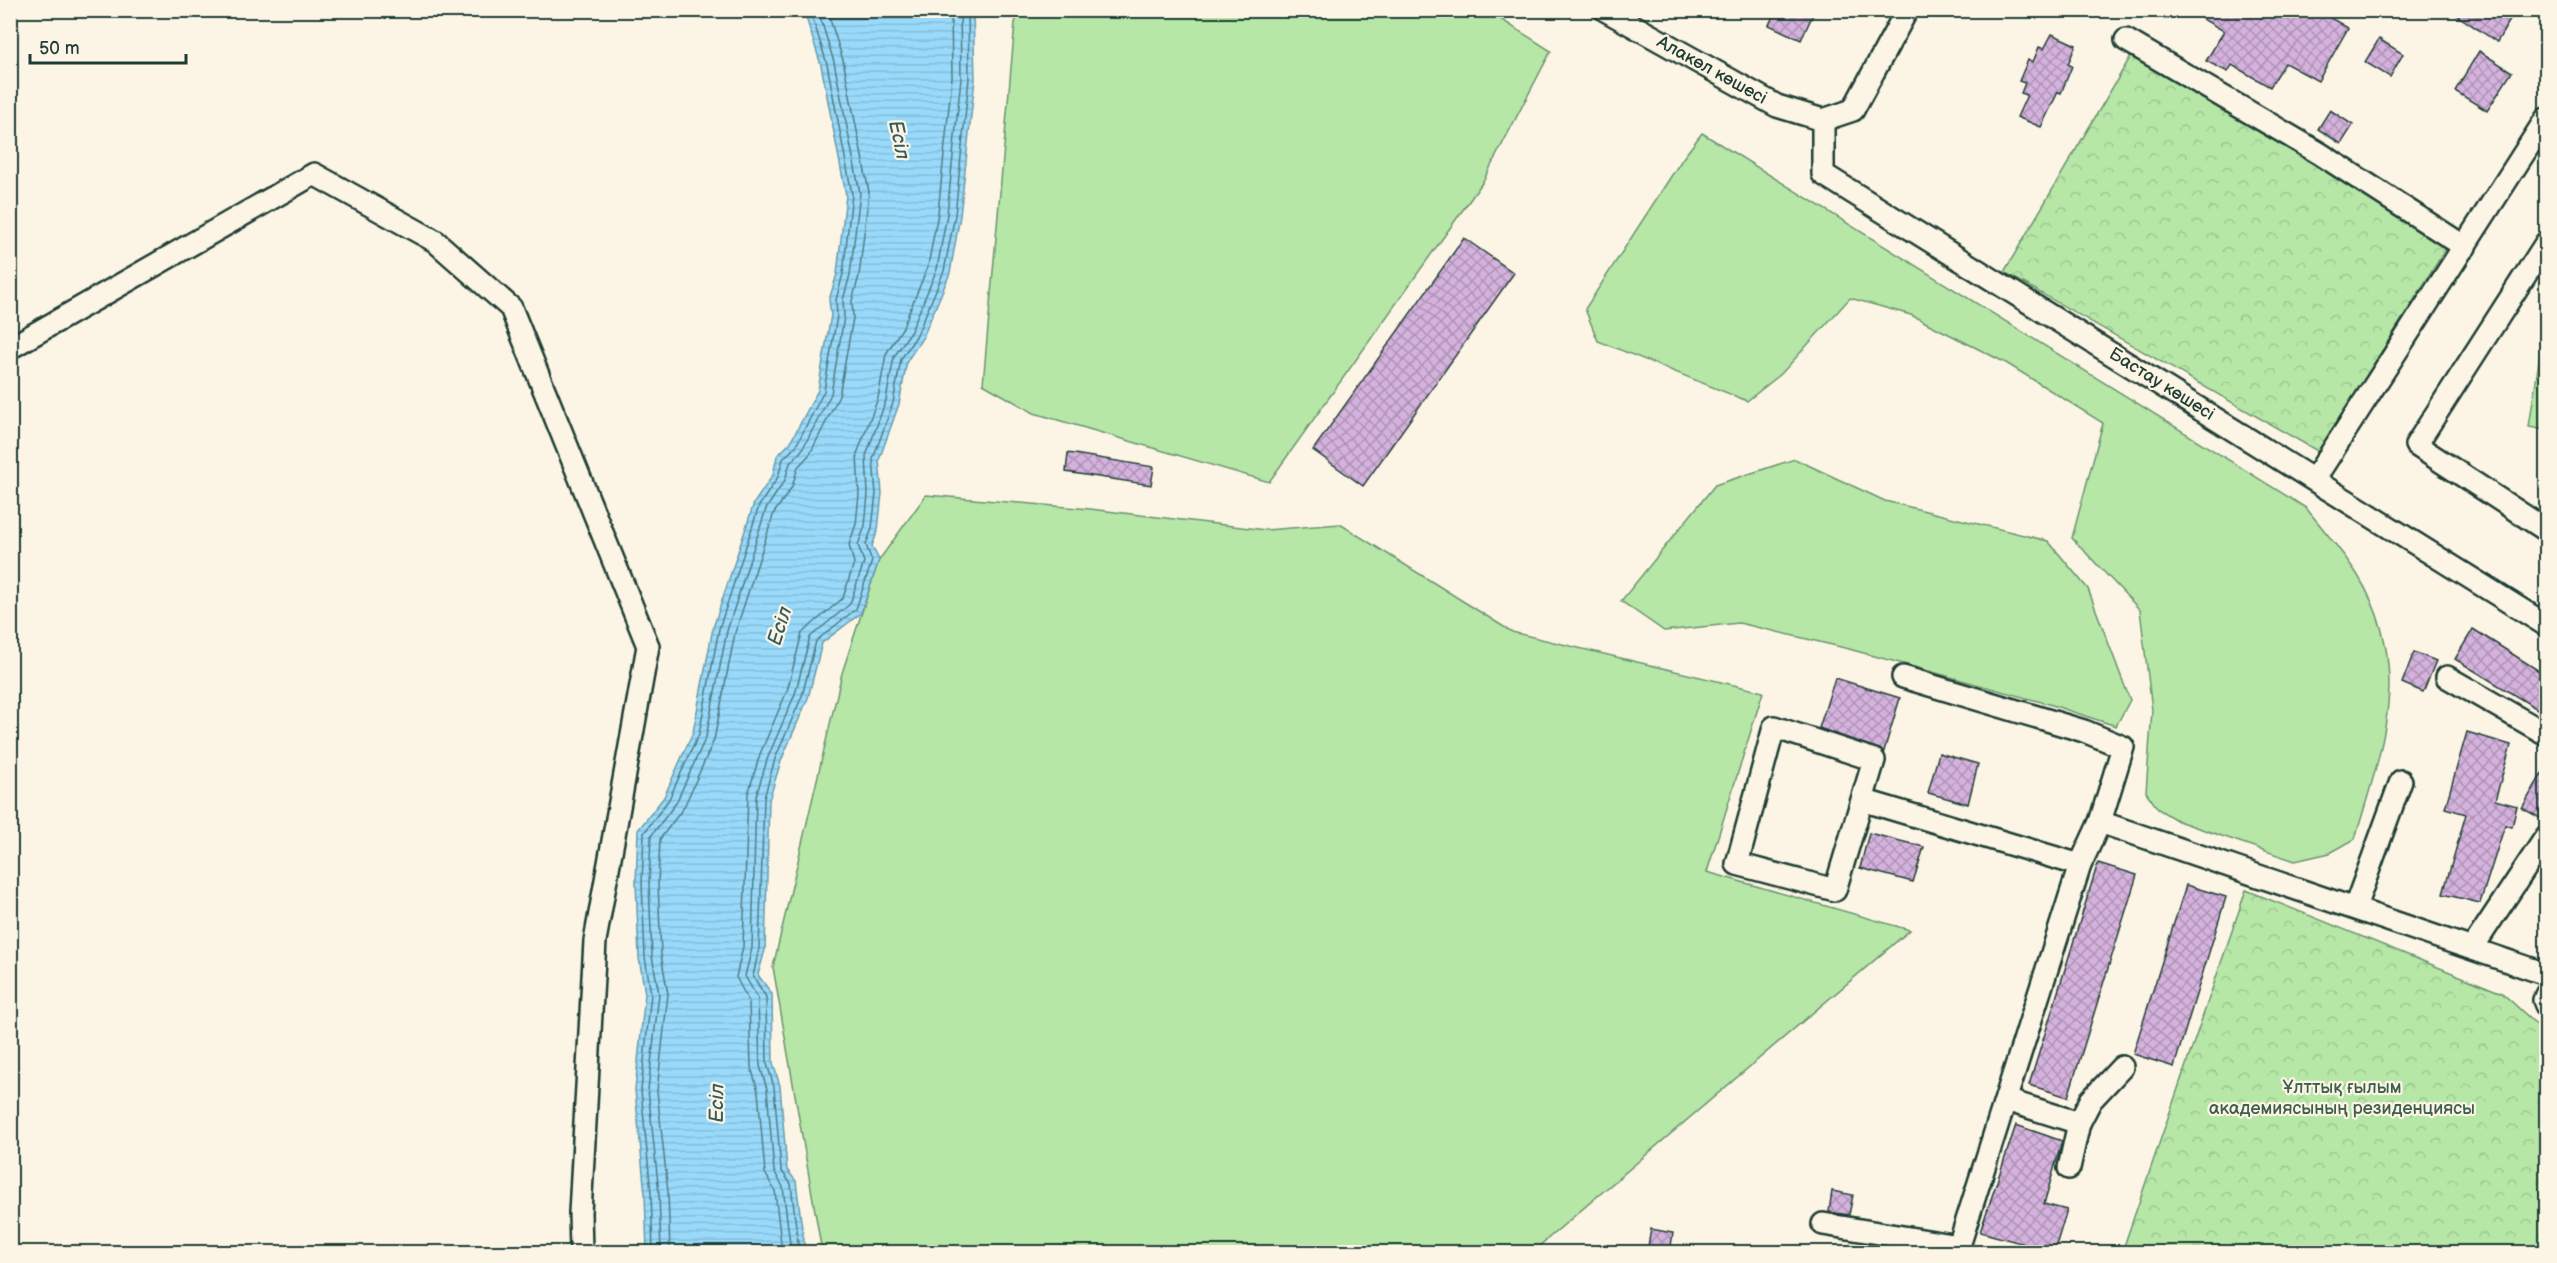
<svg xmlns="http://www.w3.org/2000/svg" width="2557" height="1263" font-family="'Balsamiq Sans',sans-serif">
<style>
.green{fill:#b6e7a7;stroke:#6a926e;stroke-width:1.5}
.park{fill:url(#park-crowns);stroke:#6a926e;stroke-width:1.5}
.water{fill:url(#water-rules);stroke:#689bab;stroke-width:1.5}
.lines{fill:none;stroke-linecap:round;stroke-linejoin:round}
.shore{stroke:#507c84;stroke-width:1.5}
.building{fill:url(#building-cross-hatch);stroke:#1f3d34;stroke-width:1.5}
.minor-casing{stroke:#1f3d34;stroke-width:26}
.minor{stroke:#fcf5e5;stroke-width:21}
.labels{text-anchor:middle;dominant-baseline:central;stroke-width:4.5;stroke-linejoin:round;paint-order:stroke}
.street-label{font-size:18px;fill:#1f3d34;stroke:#fcf5e5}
.park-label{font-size:18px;fill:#3d5f4b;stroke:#fcf5e5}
.water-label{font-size:20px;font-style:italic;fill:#375c5c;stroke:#fcf5e5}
</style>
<defs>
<pattern id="park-crowns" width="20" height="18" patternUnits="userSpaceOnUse" patternTransform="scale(1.5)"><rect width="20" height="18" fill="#b6e7a7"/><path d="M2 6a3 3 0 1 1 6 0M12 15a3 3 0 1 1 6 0" fill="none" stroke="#9cc790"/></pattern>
<pattern id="water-rules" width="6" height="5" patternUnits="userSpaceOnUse" patternTransform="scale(1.5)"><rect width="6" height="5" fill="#99dafb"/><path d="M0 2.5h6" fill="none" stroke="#83bcd8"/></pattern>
<pattern id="building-cross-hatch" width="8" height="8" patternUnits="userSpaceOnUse" patternTransform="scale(1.5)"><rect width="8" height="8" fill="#d5b2dd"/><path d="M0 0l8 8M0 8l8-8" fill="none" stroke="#ac92b4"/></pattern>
</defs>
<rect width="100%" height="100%" fill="#fcf5e5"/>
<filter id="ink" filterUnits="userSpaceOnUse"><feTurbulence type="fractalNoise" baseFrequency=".0167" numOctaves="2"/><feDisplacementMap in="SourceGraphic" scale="12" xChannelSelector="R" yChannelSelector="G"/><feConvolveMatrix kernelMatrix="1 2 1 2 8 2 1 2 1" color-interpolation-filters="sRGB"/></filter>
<g filter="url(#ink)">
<g class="green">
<polygon points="1019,11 1488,11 1551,51 1482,183 1269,482 1034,413 983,384 1015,23"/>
<path d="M1702 133 2306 508C2323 529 2342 551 2357 574 2414 666 2383 745 2355 839L2330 853 2295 861 2178 821 2158 809 2146 792 2152 710 2140 610 2072 538 2103 423 2006 363 1911 315 1850 298 1781 374 1747 401 1598 341 1585 309 1683 158Z"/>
<polygon points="2546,314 2546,430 2529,427"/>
<polygon points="1795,459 1885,501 2048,541 2088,589 2130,700 2116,726 2052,705 1849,649 1739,623 1664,631 1621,601 1715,485"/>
<polygon points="926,495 1090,509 1266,530 1340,524 1512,632 1763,692 1707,872 1910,930 1532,1252 822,1252 773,967 842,673 879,560"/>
</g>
<g class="park">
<polygon points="2131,56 2270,135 2447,247 2319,452 2004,272"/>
<polygon points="2246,890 2502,993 2546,1033 2546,1252 2122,1252"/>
</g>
<polygon class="water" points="804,11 973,11 975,79 960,216 950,273 923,337 907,361 899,404 879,460 882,493 878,530 872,546 879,560 861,613 822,643 808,698 781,761 769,800 765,950 758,975 772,994 773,1063 780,1086 787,1170 796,1181 805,1252 647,1252 645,1194 635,1090 645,994 639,958 636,883 638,830 664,797 693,732 713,628 754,503 773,475 777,456 790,443 818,390 831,315 829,300 837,274 846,195 821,65"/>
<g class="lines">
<g class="shore">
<polyline points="653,1252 651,1193 641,1090 651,994 645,957 642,883 644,833 669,799 699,734 719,629 759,506 778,477 783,459 796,446 824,391 837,316 836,300 843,274 852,194 827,64 810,10"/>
<polyline points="661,1252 659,1193 648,1090 659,994 652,956 649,883 651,836 676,803 706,737 727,631 766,509 785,480 790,463 802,450 831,394 844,317 843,300 850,275 860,193 834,62 818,10"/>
<polyline points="670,1252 668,1192 657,1091 668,994 661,955 658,883 660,839 684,807 714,740 735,633 774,513 792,487 798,467 810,454 839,396 853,318 852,301 859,276 869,192 843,60 827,10"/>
<polyline points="782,1252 775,1191 765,1173 758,1091 751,1067 749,1002 736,977 743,947 748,794 760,754 787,691 802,633 843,598 854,563 849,545 856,524 859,494 857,454 878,398 886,354 903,327 928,266 938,213 952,77 951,10"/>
<polyline points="791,1252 783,1187 774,1171 767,1089 760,1066 758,999 745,976 752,948 756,796 768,757 795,694 810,637 850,604 864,562 858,545 865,526 868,494 866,456 886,400 894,357 911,331 937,269 947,214 961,78 960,10"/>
<polyline points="799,1252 791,1184 781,1170 774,1087 767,1064 766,997 753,976 759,949 764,798 775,759 802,696 816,641 856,609 872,561 866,545 872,528 876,494 873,459 893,403 901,359 917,335 944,271 955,215 969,78 968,10"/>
</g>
</g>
<g class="building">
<polygon points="1776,10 1815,10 1801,40 1769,25"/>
<polygon points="2187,10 2317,10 2348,28 2318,81 2285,63 2270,87 2232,65 2228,72 2206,61 2224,31"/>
<polygon points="2449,10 2516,10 2497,42"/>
<polygon points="2052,34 2076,45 2068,64 2072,66 2061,93 2058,92 2041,127 2017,117 2027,95 2021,93 2025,83 2019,81 2028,60 2033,62 2039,47 2044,49"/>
<polygon points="2379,39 2403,54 2390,77 2365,62"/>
<polygon points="2479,51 2512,72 2487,111 2455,91"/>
<polygon points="2330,110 2353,125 2341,144 2318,129"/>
<polygon points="1464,238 1514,273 1363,486 1313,450"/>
<polygon points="1068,453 1154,467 1151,485 1066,472"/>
<polygon points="2473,629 2547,676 2547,715 2455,659"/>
<polygon points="2414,652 2436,661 2423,692 2402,683"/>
<polygon points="1835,678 1900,698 1884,751 1819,728"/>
<polygon points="2467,732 2511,745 2495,800 2517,806 2512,827 2505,825 2480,903 2443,894 2466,814 2445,808"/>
<polygon points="1939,753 1978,764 1968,804 1928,793"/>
<polygon points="2547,765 2547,822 2522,808"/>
<polygon points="1869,833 1924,847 1913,882 1860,868"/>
<polygon points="2098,863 2137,875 2068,1097 2029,1085"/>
<polygon points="2186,885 2226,897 2174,1067 2133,1054"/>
<polygon points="2016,1125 2062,1141 2044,1204 2067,1210 2054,1252 1980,1232"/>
<polygon points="1832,1191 1853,1195 1849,1215 1829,1212"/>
<polygon points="1651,1229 1673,1233 1670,1252 1647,1252"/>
</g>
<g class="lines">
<defs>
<g id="minor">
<polyline points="1605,10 1777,106 1823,120"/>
<polyline points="2126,40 2319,153 2465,247"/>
<polyline points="1823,120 1823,174 2546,625"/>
<polyline points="1823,120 1853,110 1907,10"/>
<polyline points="2546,243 2416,445 2546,530"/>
<polyline points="10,348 314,174 435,241 511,308 648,646 595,941 580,1213 581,1252"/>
<polyline points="2315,478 2546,119"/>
<polyline points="1903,677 2084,731 2123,747 2100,822 2080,865 1957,1252"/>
<polyline points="2447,677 2546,734"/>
<polyline points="1862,800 1835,890 1737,864 1774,727 1874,760 1862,800 2080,865"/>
<polyline points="2100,822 2546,974"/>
<polyline points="2355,907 2401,781"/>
<polyline points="2473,947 2546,837"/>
<polyline points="2546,995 2544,1000 2546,1005"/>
<polyline points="2006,1100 2079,1123 2091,1100 2122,1067"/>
<polyline points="2069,1168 2079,1123"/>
<polyline points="1823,1224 1959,1246"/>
</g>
</defs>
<use href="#minor" class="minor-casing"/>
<use href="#minor" class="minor"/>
</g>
</g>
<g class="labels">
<g class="street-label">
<text transform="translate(1712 70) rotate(29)">Алакөл көшесі</text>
<text transform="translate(2162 384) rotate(32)">Бастау көшесі</text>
</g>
<g class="park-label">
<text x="2342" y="1087">Ұлттық ғылым<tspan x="2342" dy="21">академиясының резиденциясы</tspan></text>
</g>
<g class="water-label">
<text transform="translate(899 140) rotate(78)">Есіл</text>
<text transform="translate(780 626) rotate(-72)">Есіл</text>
<text transform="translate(717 1103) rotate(-89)">Есіл</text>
</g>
</g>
<rect width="2557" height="1263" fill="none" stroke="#fcf5e5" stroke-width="36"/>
<rect x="18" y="18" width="2521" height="1227" fill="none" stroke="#1f3d34" stroke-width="2" filter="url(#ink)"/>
<path d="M30 54v9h156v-9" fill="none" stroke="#1f3d34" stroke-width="3"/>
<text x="39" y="54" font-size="18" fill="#1f3d34" stroke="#fcf5e5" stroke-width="4.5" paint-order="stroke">50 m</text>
</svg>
